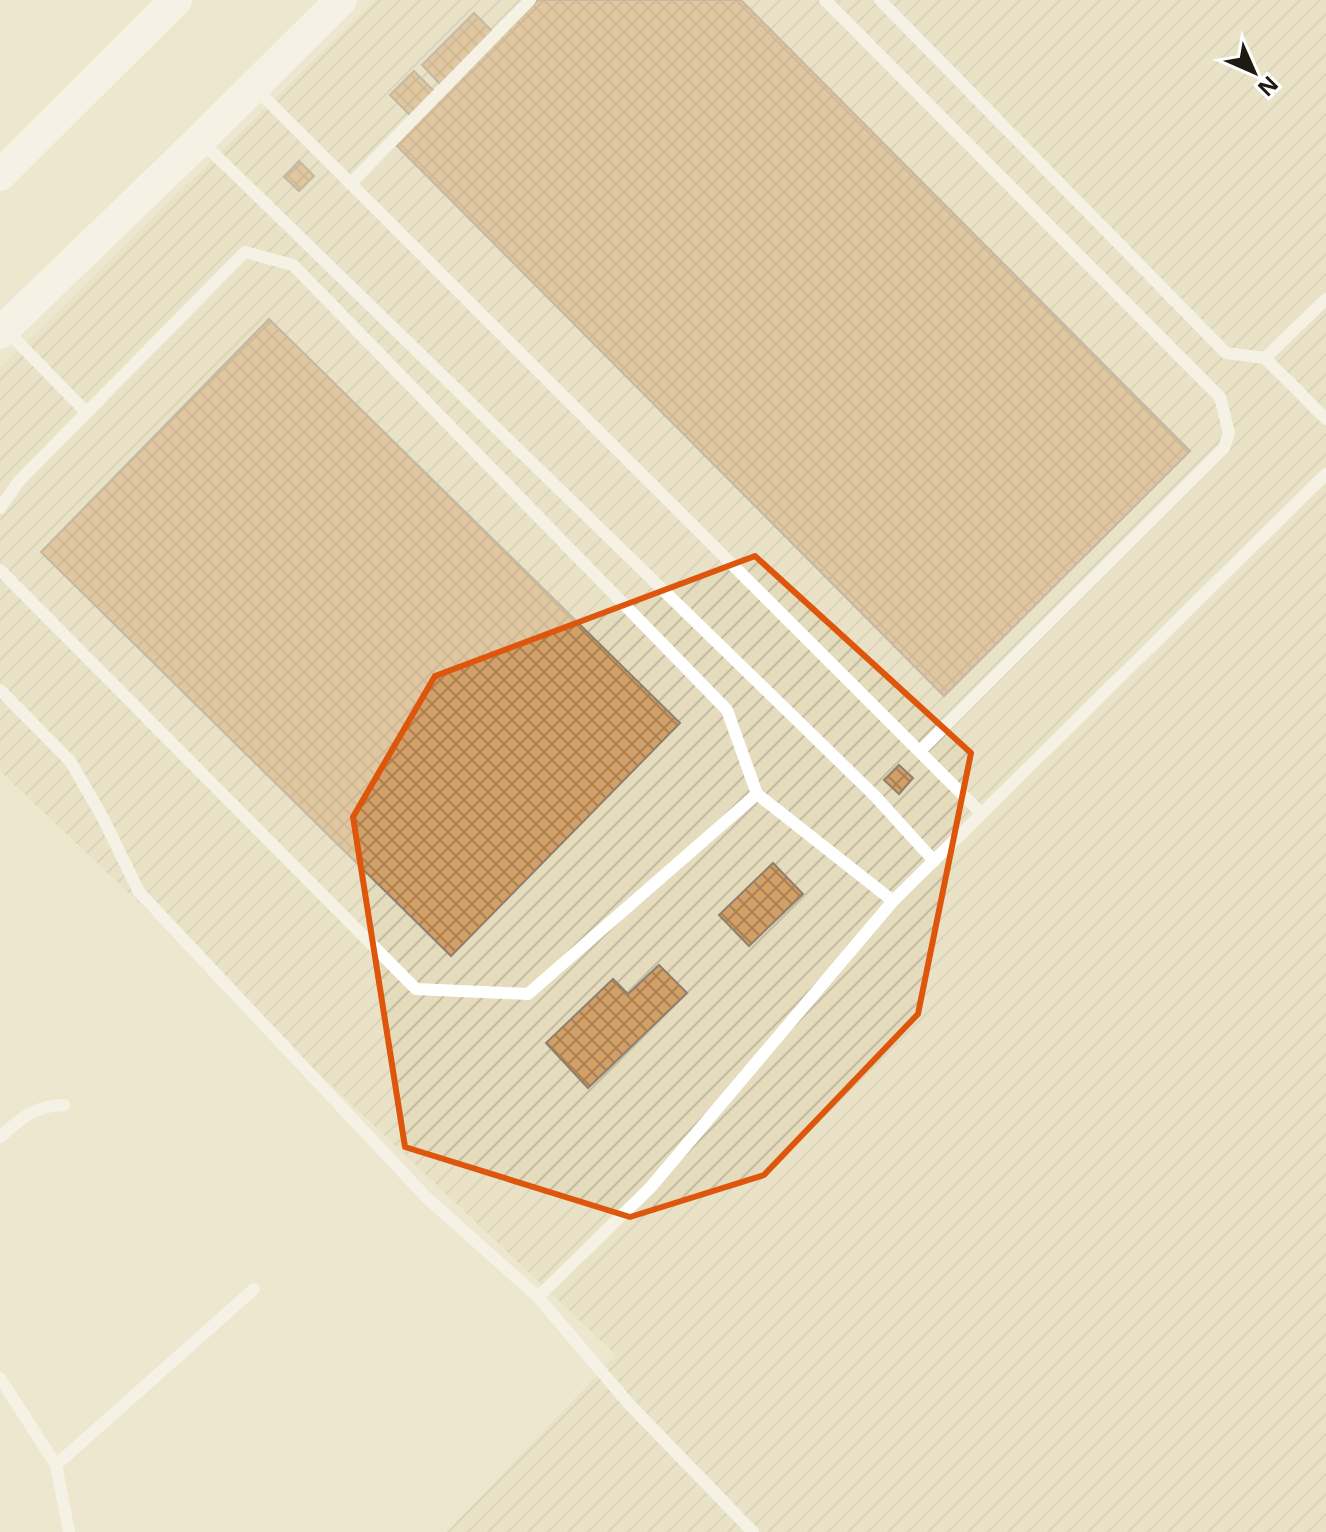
<svg xmlns="http://www.w3.org/2000/svg" width="1326" height="1532" font-family="'Noto Sans',sans-serif">
<style>
.industrial{fill:url(#industrial-furrows)}
.building{fill:url(#building-cross-hatch);stroke:#8f7f6e;stroke-width:2}
.lines{fill:none;stroke-linecap:round;stroke-linejoin:round}
.service{stroke:#fff;stroke-width:12}
.tertiary{stroke:#fff;stroke-width:32}
.marked{fill:none;stroke:#de560c;stroke-width:6;stroke-linejoin:round}
</style>
<defs>
<pattern id="industrial-furrows" width="10" height="10" patternUnits="userSpaceOnUse" patternTransform="scale(2)"><rect width="10" height="10" fill="#e4dcbd"/><path d="M-1 1l2-2M0 10L10 0M9 11l2-2" fill="none" stroke="#c3bca1"/></pattern>
<pattern id="building-cross-hatch" width="8" height="8" patternUnits="userSpaceOnUse" patternTransform="scale(2)"><rect width="8" height="8" fill="#d29f66"/><path d="M0 0l8 8M0 8l8-8" fill="none" stroke="#aa8153"/></pattern>
</defs>
<rect width="100%" height="100%" fill="#ede7d0"/>
<polygon class="industrial" points="375,0 1326,0 1326,1532 447,1532 616,1355 0,771 0,368"/>
<g class="building">
<polygon points="538,0 741,0 1190,451 944,696 394,143"/>
<polygon points="474,13 495,34 442,86 422,65"/>
<polygon points="414,71 436,93 412,117 390,95"/>
<polygon points="299,161 314,176 299,191 284,177"/>
<polygon points="269,319 680,723 451,956 41,552"/>
<polygon points="899,765 913,778 899,794 884,780"/>
<polygon points="773,863 803,894 749,946 719,915"/>
<polygon points="659,965 687,993 588,1088 546,1043 613,979 628,994"/>
</g>
<g class="lines">
<g class="service">
<polyline points="825,0 1220,397 1229,433 1224,448 920,751"/>
<polyline points="880,0 1226,353 1265,358 1326,299"/>
<polyline points="254,87 982,814"/>
<polyline points="200,140 875,796 934,861"/>
<polyline points="350,184 530,0"/>
<polyline points="5,329 86,412"/>
<polyline points="1265,358 1326,419"/>
<polyline points="0,508 19,481 245,252 293,265 727,710 757,794 893,901"/>
<polyline points="0,570 416,989 528,994 757,794"/>
<polyline points="0,690 70,761 102,816 139,892 426,1197 538,1297 629,1404 753,1532"/>
<path d="M0 1137C22 1118 33 1106 64 1105"/>
<polyline points="538,1297 650,1188 893,901 1326,474"/>
<polyline points="0,1378 56,1465 69,1532"/>
<polyline points="56,1465 254,1289"/>
</g>
<g class="tertiary">
<polyline points="0,175 176,0"/>
<polyline points="0,333 200,140 341,0"/>
</g>
</g>
<path d="M0 0H1326V1532H0ZM755 556 971 753 918 1014 764 1175 630 1217 405 1147 353 817 435 676Z" fill="#ede7d0" fill-opacity=".55" fill-rule="evenodd"/>
<path class="marked" d="M755 556 971 753 918 1014 764 1175 630 1217 405 1147 353 817 435 676Z"/>
<g transform="translate(1254 72) rotate(135)" stroke="#ffffff" stroke-width="6" paint-order="stroke">
<path d="M0-6L14 30L0 20L-14 30Z" fill="#1d1a12"/>
<text y="-12" font-size="22" font-weight="bold" text-anchor="middle" fill="#1d1a12">N</text>
</g>
</svg>
